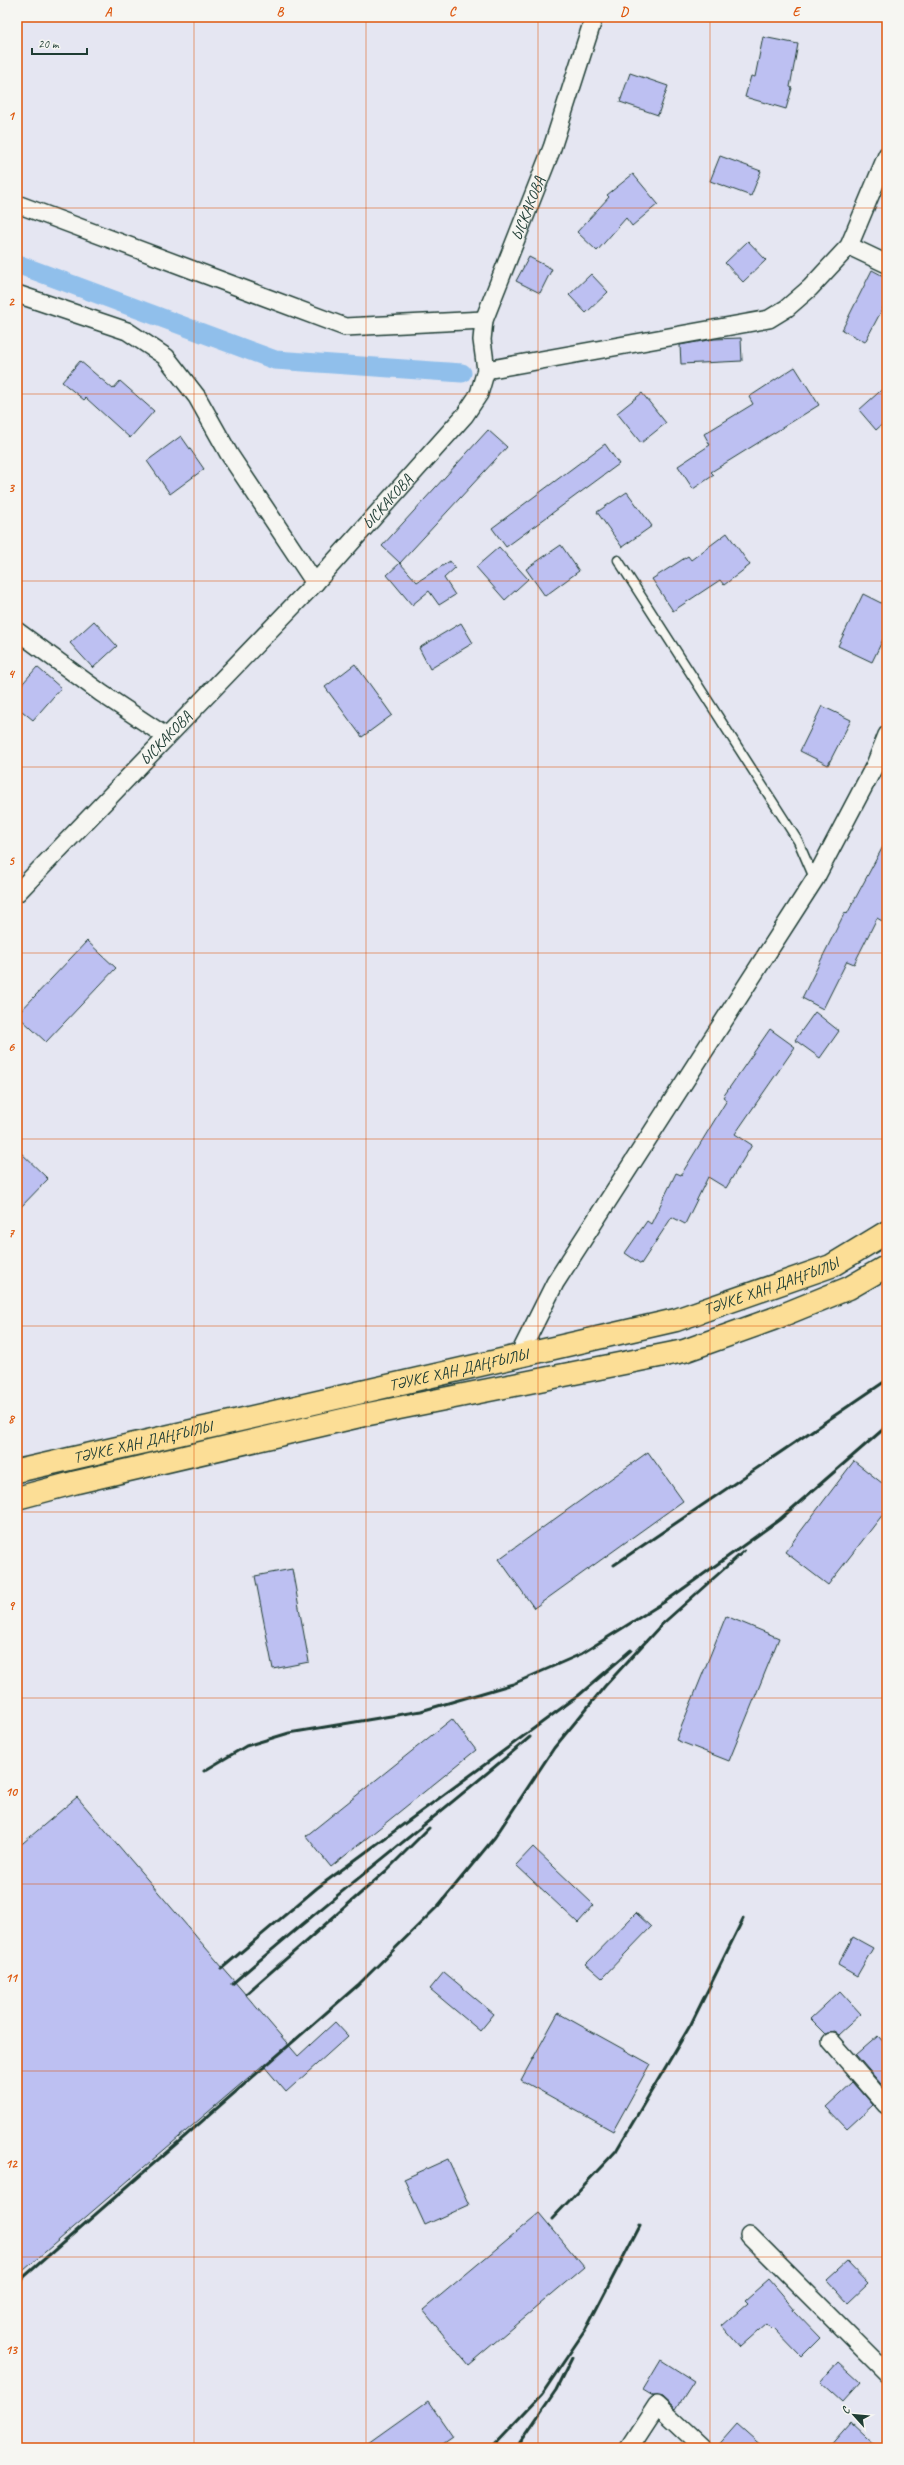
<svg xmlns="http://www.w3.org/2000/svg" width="904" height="2465" font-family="Caveat,sans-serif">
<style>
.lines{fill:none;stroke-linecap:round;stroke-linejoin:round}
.canal{stroke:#90bfeb;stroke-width:19}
.building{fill:#bdc0f2;stroke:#1f3d34}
.service-casing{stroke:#1f3d34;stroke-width:11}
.minor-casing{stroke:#1f3d34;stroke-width:20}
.primary-casing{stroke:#1f3d34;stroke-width:25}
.service{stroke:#f6f6f2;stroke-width:8}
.minor{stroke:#f6f6f2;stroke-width:17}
.primary{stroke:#fcde96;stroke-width:22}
.rail{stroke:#1f3d34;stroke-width:3}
.grid{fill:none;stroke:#de580e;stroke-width:1;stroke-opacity:0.55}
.labels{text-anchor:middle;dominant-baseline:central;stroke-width:3;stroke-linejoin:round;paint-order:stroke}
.street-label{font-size:16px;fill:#1f3d34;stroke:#f6f6f2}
.neatline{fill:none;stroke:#de580e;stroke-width:1.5}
.grid-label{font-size:13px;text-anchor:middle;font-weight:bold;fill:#de580e}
</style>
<rect width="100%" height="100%" fill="#e5e6f2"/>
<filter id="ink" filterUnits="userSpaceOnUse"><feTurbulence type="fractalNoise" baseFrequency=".025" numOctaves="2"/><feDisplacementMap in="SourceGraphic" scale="8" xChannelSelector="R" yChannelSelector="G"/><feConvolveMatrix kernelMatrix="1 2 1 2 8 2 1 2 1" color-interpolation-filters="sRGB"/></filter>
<g filter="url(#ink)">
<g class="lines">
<polyline class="canal" points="17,264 275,360 462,373"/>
</g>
<g class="building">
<polygon points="763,37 798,44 790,87 792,88 786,109 745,97 751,76 755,77"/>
<polygon points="630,73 668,86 658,115 620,102"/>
<polygon points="720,156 761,171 751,196 710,181"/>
<polygon points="633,174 658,204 632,226 626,218 597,251 577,232 609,197 607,195"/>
<polygon points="748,241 766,260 743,282 725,263"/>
<polygon points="529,257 552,269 540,293 516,281"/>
<polygon points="872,270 887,278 887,300 865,342 842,330"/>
<polygon points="591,274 608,292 586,313 569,295"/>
<polygon points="741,338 742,361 681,364 680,345 714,339"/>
<polygon points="80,361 113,389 120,381 154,411 130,438 86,398 84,400 62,382"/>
<polygon points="795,367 819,405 711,472 714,475 693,489 678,466 710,445 704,434 753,404 749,397"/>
<polygon points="887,385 887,420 876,430 859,410"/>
<polygon points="642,393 666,423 641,443 617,413"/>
<polygon points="488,430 507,447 400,563 382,546"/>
<polygon points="181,436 204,469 170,494 147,461"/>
<polygon points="605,444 619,464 506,547 492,528"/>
<polygon points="627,492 652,526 622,547 597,512"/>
<polygon points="727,533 750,565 724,585 720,580 673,611 652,579 688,556 691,560"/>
<polygon points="561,545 579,571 545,596 526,569"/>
<polygon points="499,547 528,579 505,600 476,567"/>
<polygon points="450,561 455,568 444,578 455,595 439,605 429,591 412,605 387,575 400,563 417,582"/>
<polygon points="863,594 887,606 887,631 872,662 838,646"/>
<polygon points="94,621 117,646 93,668 70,643"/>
<polygon points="461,623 473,643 430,669 419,648"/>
<polygon points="355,664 392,715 362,737 325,687"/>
<polygon points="37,667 61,688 33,720 17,707 17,690"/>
<polygon points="822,706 851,720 828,765 800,751"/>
<polygon points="887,839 887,924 877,918 854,964 847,961 823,1009 802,998 845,912 847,914"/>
<polygon points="87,941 116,968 46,1042 17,1015"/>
<polygon points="815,1012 839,1031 820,1058 795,1040"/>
<polygon points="770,1029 795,1047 735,1134 752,1145 726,1188 708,1177 685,1224 672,1217 641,1264 625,1253 647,1221 651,1224 676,1173 681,1175 727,1100 723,1097"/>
<polygon points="17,1149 48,1179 17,1211"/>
<polygon points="648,1452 683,1501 534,1608 499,1559"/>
<polygon points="854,1461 887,1487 887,1509 828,1585 785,1552"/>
<polygon points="292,1569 309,1662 273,1669 255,1576"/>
<polygon points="726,1616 779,1638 729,1761 676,1740"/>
<polygon points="452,1719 476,1750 331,1867 306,1836"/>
<polygon points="77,1797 298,2056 335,2022 348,2036 286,2092 263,2065 17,2276 17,1848"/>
<polygon points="533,1847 594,1905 578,1923 516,1865"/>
<polygon points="636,1913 651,1927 602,1978 586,1964"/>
<polygon points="853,1937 873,1948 857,1976 838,1965"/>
<polygon points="444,1972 494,2014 480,2031 430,1989"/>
<polygon points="840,1991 861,2014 838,2035 834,2032 825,2034 810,2019"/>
<polygon points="558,2013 650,2064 613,2131 521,2080"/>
<polygon points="878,2036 887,2046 887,2091 856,2055"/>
<polygon points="853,2082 873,2105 847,2129 826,2107"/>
<polygon points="448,2159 469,2205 425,2225 404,2179"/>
<polygon points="539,2213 584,2267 468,2365 423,2310"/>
<polygon points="847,2262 868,2284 848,2303 827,2280"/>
<polygon points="769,2279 794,2308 793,2310 820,2338 801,2357 772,2327 770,2329 766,2324 740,2347 722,2326 748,2303 745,2300"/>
<polygon points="661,2360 694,2381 676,2409 663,2397 653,2396 643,2390"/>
<polygon points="838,2362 860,2382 843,2401 821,2381"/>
<polygon points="428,2401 453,2437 437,2448 362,2448"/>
<polygon points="851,2423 878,2448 829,2448"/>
<polygon points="737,2424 764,2448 716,2448"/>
</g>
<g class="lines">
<defs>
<polyline id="service" points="618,560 798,841 814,878"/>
<g id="minor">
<polyline points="17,204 345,327 484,320"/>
<polyline points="849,246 887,264"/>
<polyline points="17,294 127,331 166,357 197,397 229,454 315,583"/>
<polyline points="486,370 769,319 787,308 810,288 849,246 887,155"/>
<polyline points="17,631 101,693 167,737"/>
<path id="s1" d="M17 893 315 583 465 415 479 394 486 370 482 340 484 320 552 148 594 17"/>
<polyline points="519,1355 555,1283 815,879 875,765 887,735"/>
<polyline points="831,2042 887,2106"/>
<polyline points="749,2235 887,2373"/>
<polyline points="629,2448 657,2405 703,2448"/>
</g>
<g id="primary">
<path id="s2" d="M17 1471 676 1320 831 1266 887 1232"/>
<polyline points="17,1498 77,1482 364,1415 684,1351 773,1319 849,1288 887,1266"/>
</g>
</defs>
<use href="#service" class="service-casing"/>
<use href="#minor" class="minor-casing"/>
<use href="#primary" class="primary-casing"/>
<use href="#service" class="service"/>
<use href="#minor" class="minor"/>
<use href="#primary" class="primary"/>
<g class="rail">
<polyline points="614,1565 887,1380"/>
<polyline points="659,1627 744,1551"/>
<polyline points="204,1771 246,1746 289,1733 421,1711 513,1684 581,1654 666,1601 779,1520 887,1426"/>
<polyline points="221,1969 317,1888 578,1696 631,1650"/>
<path d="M232 1984C329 1899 432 1821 530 1737"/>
<polyline points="246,1994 386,1871 429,1828"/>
<polyline points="552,2219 616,2151 691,2024 743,1919"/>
<polyline points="17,2283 358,1985 438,1906 495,1837 554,1748 605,1686 662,1624"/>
<polyline points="491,2448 542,2394 586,2329 640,2225"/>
<polyline points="516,2448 556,2390 572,2358"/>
</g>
</g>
</g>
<path class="grid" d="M194 17V2448M366 17V2448M538 17V2448M710 17V2448M17 208H887M17 394H887M17 581H887M17 767H887M17 953H887M17 1139H887M17 1326H887M17 1512H887M17 1698H887M17 1884H887M17 2071H887M17 2257H887"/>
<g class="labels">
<g class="street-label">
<text stroke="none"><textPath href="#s1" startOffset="876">ЫСКАКОВА</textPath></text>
<text stroke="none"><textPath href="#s1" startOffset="539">ЫСКАКОВА</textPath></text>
<text stroke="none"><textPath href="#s1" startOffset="215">ЫСКАКОВА</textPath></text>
<text stroke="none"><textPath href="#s2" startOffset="777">ТӘУКЕ ХАН ДАҢҒЫЛЫ</textPath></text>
<text stroke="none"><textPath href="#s2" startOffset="453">ТӘУКЕ ХАН ДАҢҒЫЛЫ</textPath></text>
<text stroke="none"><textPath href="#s2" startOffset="129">ТӘУКЕ ХАН ДАҢҒЫЛЫ</textPath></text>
</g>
</g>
<rect width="904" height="2465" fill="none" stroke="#f6f6f2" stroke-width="44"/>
<g transform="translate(854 2415) rotate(297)" stroke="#f6f6f2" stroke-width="3" paint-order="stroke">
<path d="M0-3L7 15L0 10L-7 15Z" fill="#1f3d34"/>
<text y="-6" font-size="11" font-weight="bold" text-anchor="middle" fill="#1f3d34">С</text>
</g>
<path d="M32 48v6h55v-6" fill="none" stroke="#1f3d34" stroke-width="2"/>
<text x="38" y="48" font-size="12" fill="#1f3d34" stroke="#f6f6f2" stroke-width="3" paint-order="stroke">20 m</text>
<rect x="22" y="22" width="860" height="2421" class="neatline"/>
<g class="grid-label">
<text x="108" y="16">A</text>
<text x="280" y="16">B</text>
<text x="452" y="16">C</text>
<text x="624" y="16">D</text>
<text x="796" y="16">E</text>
<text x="11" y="120">1</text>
<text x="11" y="306">2</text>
<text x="11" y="492">3</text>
<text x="11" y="678">4</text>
<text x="11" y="865">5</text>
<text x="11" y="1051">6</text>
<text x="11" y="1237">7</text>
<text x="11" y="1423">8</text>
<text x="11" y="1610">9</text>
<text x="11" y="1796">10</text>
<text x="11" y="1982">11</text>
<text x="11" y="2168">12</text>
<text x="11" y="2354">13</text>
</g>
</svg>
